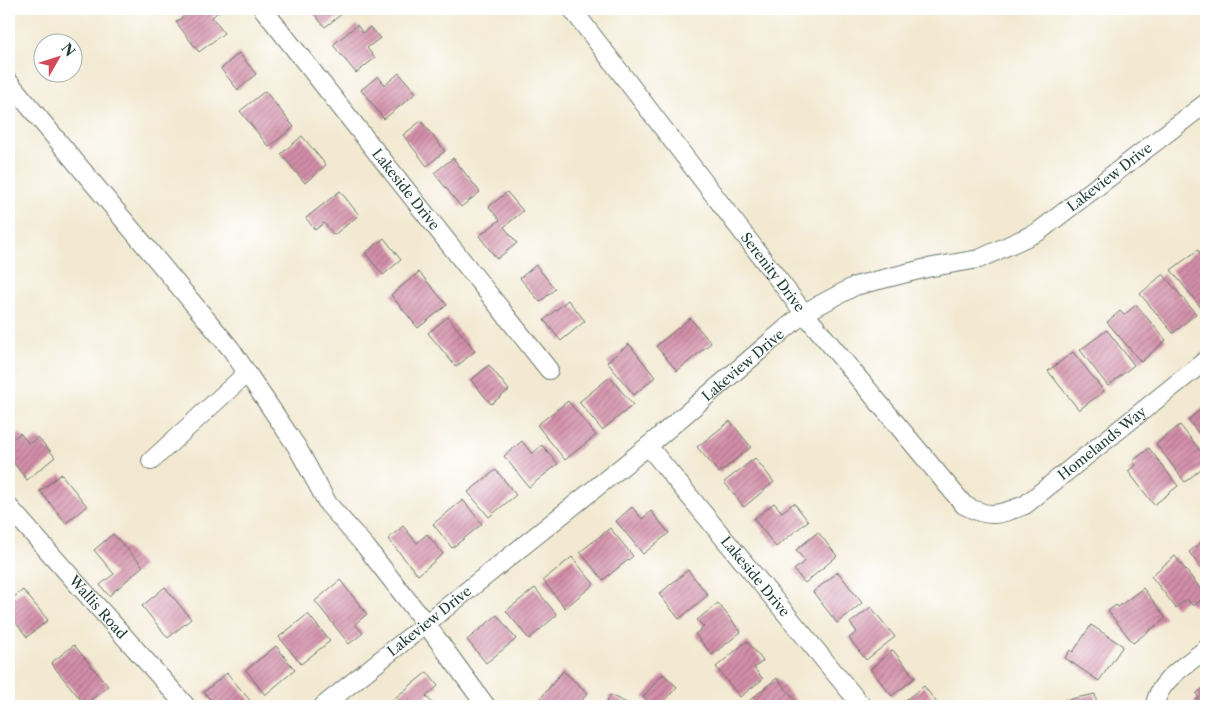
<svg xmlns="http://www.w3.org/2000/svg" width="1215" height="715" font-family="'Libre Caslon Text',serif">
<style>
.building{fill:url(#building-hatch)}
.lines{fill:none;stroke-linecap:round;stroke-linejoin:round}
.minor-casing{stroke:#69796b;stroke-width:20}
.minor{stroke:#fff;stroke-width:18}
.labels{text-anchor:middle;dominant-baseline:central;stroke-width:4.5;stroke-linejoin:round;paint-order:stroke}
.street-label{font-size:14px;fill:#1f3d34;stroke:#fff}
</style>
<defs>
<pattern id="building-hatch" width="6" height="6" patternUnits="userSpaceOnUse" patternTransform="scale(1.25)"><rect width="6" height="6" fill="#d38ea8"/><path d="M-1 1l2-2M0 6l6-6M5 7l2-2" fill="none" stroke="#ab758a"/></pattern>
</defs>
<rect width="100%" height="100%" fill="#fff"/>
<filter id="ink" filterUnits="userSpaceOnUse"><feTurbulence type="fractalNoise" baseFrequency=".02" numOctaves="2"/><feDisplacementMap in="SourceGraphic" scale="10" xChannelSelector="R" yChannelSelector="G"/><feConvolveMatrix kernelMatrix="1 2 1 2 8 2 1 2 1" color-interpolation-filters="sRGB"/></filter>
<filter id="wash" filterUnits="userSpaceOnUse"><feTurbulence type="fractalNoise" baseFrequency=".0096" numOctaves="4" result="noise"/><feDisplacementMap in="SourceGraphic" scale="20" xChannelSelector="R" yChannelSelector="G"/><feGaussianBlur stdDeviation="1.12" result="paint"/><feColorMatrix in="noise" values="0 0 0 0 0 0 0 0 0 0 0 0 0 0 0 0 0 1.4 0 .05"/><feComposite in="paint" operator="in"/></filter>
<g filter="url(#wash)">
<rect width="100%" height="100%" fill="#f3e9d2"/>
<g id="blocks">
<g class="building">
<polygon points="193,9 222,9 212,17 224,33 199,52 176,22"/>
<polygon points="310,9 348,9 325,27"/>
<polygon points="357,25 363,33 370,27 380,38 367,48 375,58 356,73 333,45"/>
<polygon points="239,53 256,74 238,90 221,69"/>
<polygon points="399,73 416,93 384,119 361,90 378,76 385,85"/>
<polygon points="265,91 294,127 269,147 240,111"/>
<polygon points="421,121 445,151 427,166 403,135"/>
<polygon points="302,136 326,165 305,183 281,154"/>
<polygon points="453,158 480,192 461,207 434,173"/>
<polygon points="340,191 359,215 334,235 324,223 315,230 306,218"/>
<polygon points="507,192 523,211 504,227 517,243 497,259 479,236 500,220 489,207"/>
<polygon points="384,238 401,260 383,275 365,253"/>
<polygon points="1198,250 1206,261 1206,307 1203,310 1171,270"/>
<polygon points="536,265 555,289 540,302 520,278"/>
<polygon points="419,272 447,305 418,328 391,295"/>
<polygon points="1163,274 1196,314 1173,333 1140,294"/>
<polygon points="568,300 585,321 561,341 544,320"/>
<polygon points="1136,305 1166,340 1141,362 1107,322 1120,311 1124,315"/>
<polygon points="448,317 475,351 456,367 428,333"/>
<polygon points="690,318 711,343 677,371 656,346"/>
<polygon points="1107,330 1134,365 1108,386 1080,350"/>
<polygon points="629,344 655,377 634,395 607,362"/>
<polygon points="1073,352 1104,391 1079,410 1048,371"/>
<polygon points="489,365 509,390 491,404 471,380"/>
<polygon points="610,377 633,405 602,430 579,402"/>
<polygon points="568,401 596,435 565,460 537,425"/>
<polygon points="1206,405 1206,442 1188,420"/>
<polygon points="730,421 751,447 719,473 697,447"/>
<polygon points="1180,425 1206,458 1206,465 1185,482 1156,444"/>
<polygon points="20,433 29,444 38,437 55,457 27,480 9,457 9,442"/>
<polygon points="522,441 532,454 542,445 558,464 529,487 504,456"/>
<polygon points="1149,448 1178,486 1154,505 1128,471 1136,465 1133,461"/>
<polygon points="755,458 774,482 744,507 724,482"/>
<polygon points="496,470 516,495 489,517 468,492"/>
<polygon points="61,474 87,506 66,523 40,491"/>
<polygon points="463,500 482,524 452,548 433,524"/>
<polygon points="774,503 782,512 794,503 808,521 776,547 754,519"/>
<polygon points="632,507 642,519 651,511 669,533 643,554 616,521"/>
<polygon points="403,526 417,543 427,534 443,554 418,575 388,539"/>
<polygon points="610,528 633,556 603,580 580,552"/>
<polygon points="818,532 837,556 805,583 794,570 805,561 796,550"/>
<polygon points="113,534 143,566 109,596 100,585 114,574 94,550"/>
<polygon points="1206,538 1206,575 1189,552"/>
<polygon points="1175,556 1206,596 1193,606 1187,599 1176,608 1151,576"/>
<polygon points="572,557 594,584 565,608 543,580"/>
<polygon points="688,570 708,595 679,619 659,594"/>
<polygon points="838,572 862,603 837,623 813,592"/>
<polygon points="340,580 367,614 355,624 363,633 349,644 315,601"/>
<polygon points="165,587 191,619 168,638 142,606"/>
<polygon points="535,588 557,615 529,639 506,611"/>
<polygon points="1143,588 1166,618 1133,643 1108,611 1116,605 1118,607"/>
<polygon points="23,590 48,620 27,637 9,614 9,601"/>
<polygon points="718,603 741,632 712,655 695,634 704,627 697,620"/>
<polygon points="871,607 895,637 866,660 849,638 857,632 850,623"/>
<polygon points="308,614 330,641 301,664 279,637"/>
<polygon points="497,615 516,639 486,663 467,640"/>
<polygon points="1091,625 1123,646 1099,681 1065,658 1070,650 1073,652"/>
<polygon points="747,641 763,661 754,668 763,679 740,697 716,667"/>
<polygon points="74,645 108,686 85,705 51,663"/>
<polygon points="276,646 295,670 265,695 246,670"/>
<polygon points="893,650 915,678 892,696 870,669"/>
<polygon points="563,671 588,693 577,706 563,706 561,704 559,706 540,706 536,704"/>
<polygon points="427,672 438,686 426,696 435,706 395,706 391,701"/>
<polygon points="227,673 253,704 250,706 215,706 204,692"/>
<polygon points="663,674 677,687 660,706 654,706 643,697"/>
<polygon points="777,678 800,706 755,706 750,700"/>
<polygon points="924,686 939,706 898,706"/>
<polygon points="1206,686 1206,706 1190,706 1199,697 1196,694"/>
<polygon points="1095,694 1097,706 1048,706 1047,704"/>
<polygon points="610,695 633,706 605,706"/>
</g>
</g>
</g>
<g filter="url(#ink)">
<use href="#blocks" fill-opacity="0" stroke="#69796b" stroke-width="1"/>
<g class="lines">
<defs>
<g id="minor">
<path id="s1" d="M263 9 549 370"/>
<path id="s2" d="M572 9 804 313 964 505C990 519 998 515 1025 505L1206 360"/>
<polyline points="9,82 231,349 297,447 328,504 366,547 426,624 486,706"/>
<path id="s3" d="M648 446 862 706"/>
<polyline points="151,461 247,373"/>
<path id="s4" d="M9 507 186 706"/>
<path id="s5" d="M323 706 648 446 804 313 855 286 927 268 979 259 1038 232 1206 103"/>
<path d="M1155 706C1157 681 1188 664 1206 649"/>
</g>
</defs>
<use href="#minor" class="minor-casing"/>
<use href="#minor" class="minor"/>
</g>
</g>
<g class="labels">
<g class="street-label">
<text stroke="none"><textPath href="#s5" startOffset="961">Lakeview Drive</textPath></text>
<text stroke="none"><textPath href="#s1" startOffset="230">Lakeside Drive</textPath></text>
<text stroke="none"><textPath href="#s2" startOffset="331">Serenity Drive</textPath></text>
<text stroke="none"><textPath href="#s5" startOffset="541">Lakeview Drive</textPath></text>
<text stroke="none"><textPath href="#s2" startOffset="795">Homelands Way</textPath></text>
<text stroke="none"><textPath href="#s3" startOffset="169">Lakeside Drive</textPath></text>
<text stroke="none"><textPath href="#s4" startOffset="134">Wallis Road</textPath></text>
<text stroke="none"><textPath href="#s5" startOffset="136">Lakeview Drive</textPath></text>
</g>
</g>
<rect width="1215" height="715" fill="none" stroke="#fff" stroke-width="30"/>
<g transform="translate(58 58) rotate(51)"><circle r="24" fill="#ffffff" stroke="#a5b1ae"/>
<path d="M0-4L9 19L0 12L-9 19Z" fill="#d1495b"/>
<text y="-8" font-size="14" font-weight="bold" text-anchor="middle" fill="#1f3d34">N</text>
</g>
</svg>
